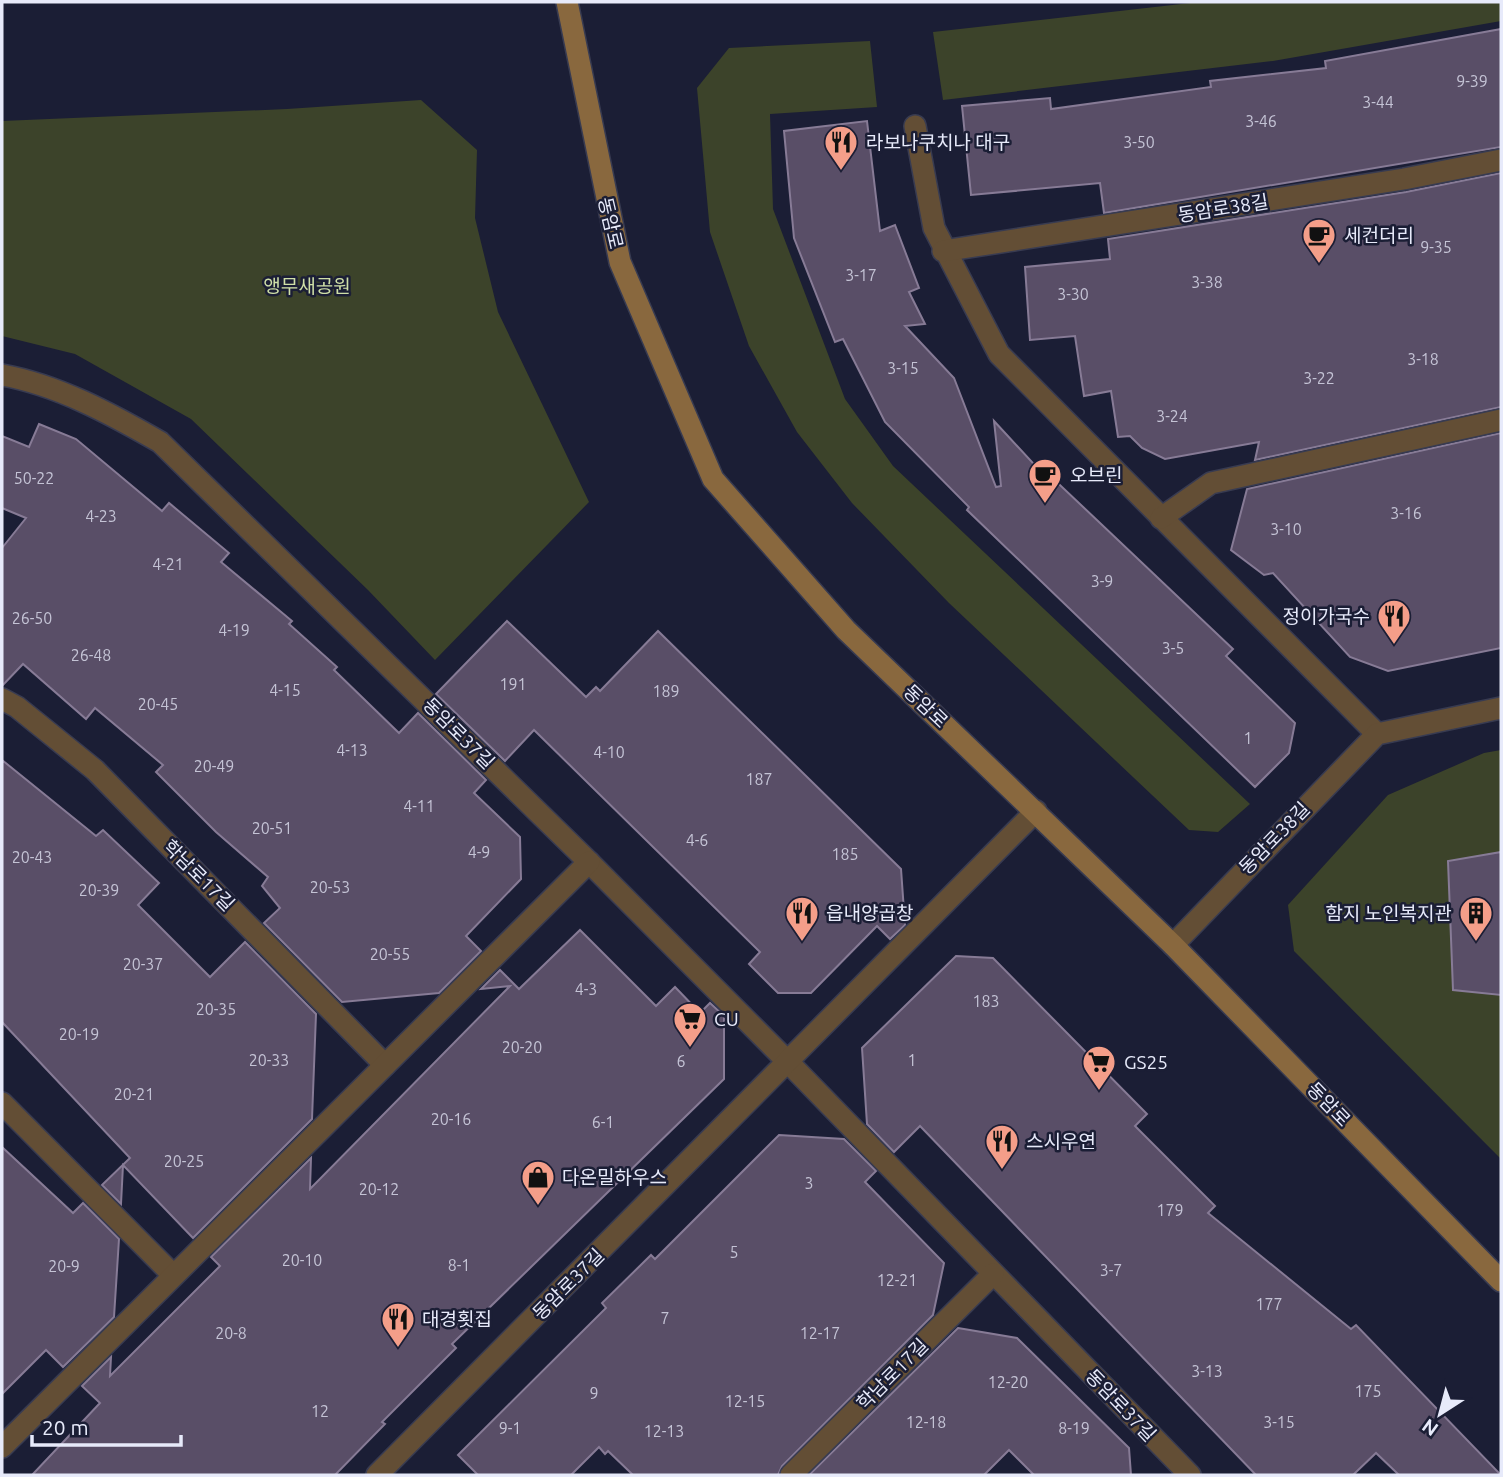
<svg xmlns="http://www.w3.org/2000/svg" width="1503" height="1477" font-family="Ubuntu,'Noto Sans KR',sans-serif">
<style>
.green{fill:#3c432a}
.building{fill:#594e67;stroke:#877b96;stroke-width:2}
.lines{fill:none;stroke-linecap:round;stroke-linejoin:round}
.street-casing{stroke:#383b51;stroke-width:24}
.secondary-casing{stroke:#383b51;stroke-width:24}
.street{stroke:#634e35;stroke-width:21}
.secondary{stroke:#89683e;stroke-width:21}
.labels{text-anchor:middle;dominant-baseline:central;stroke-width:5;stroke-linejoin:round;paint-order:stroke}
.number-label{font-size:16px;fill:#c4c3d5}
.poi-label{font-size:19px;fill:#e7eafa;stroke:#1b1e35;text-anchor:start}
.street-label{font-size:19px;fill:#e7eafa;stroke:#1b1e35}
.park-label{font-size:19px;fill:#cfdfa7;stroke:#1b1e35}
</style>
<rect width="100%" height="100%" fill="#1b1e35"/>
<g class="green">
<polygon points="1199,2 1501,2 1501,21 1273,61 943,100 933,32"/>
<polygon points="870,41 877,107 770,114 773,209 845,399 893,466 1250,804 1218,832 1189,830 949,603 852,503 797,432 749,346 710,232 697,88 729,48"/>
<polygon points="421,100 477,150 475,218 498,312 589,502 435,660 368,590 191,419 75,354 2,336 2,121 287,109"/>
<polygon points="1501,750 1501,1159 1294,951 1288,905 1388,795 1484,753"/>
</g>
<g class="building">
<polygon points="1501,29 1501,147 1104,213 1100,183 971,195 962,106 1050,98 1051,109 1211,87 1210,81 1326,68 1325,61"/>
<polygon points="867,121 880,231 895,225 919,288 909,292 925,324 905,326 954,378 996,487 1001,486 994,421 1042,473 1042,468 1233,649 1226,656 1295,723 1289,753 1255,787 967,510 969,507 885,422 843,339 835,342 794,238 784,131"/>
<polygon points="1501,173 1501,407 1255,460 1259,442 1165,459 1142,448 1130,436 1118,437 1111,391 1084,396 1075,336 1030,340 1025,267 1110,259 1108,239 1406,192"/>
<polygon points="39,424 76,439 162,511 169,503 229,553 221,562 292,621 289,624 337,667 334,670 399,733 418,713 486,780 474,793 520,837 521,879 466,936 481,951 439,993 342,1002 264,923 280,908 262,886 268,877 216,832 156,772 163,765 95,708 86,719 23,664 2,686 2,548 26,518 2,508 2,436 29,447"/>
<polygon points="1501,433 1501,648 1388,671 1350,657 1273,573 1264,575 1231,550 1247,489"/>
<polygon points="507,621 586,697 596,687 600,691 658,631 901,869 905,925 890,939 877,926 811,993 778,993 749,964 760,952 534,730 505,761 436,694"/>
<polygon points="2,760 96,836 103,830 159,883 138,905 210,977 245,942 316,1014 312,1119 193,1238 123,1165 121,1204 102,1185 130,1158 2,1022"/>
<polygon points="1501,852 1501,995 1453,990 1448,861"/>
<polygon points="580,930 656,1006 675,987 700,1013 710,1003 724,1016 724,1079 452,1344 456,1348 382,1422 385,1424 335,1475 32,1475 100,1403 82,1386 111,1357 110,1376 220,1266 211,1257 311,1158 310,1189 510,986 481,989 500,970 519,989"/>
<polygon points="956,956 993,958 1147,1114 1135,1126 1215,1206 1208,1213 1351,1329 1356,1325 1501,1475 1399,1475 1376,1453 1353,1475 1256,1475 920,1126 894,1152 867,1124 862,1048"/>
<polygon points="779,1135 844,1139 876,1171 865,1182 944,1263 933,1315 782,1466 778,1475 633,1475 608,1451 605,1454 599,1447 571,1475 478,1475 458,1455 606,1308 602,1303 651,1255 655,1259"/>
<polygon points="2,1147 73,1213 83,1203 119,1239 114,1317 63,1367 46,1350 2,1394"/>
<polygon points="958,1328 1017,1338 1129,1448 1131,1475 1034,1475 1009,1450 984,1475 809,1475"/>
</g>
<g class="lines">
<defs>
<g id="street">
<polyline points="915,126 934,228 999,354 1377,734"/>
<polyline points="943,251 1404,179 1501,160"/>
<path d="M2 375C58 385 111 414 160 442L589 862 789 1063 1190 1475"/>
<polyline points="1161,518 1211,483 1501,420"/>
<polyline points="2,699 17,707 95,770 385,1065"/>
<polyline points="1173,945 1377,734 1501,708"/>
<polyline points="2,1103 173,1275"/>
<polyline points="2,1447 589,862"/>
<polyline points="377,1475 1036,811"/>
<polyline points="791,1475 993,1274"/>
</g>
<polyline id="secondary" points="567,2 620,262 713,479 846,630 1173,945 1501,1281"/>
</defs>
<use href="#street" class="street-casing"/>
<use href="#secondary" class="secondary-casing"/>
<use href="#street" class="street"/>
<use href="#secondary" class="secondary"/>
</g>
<defs>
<symbol id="restaurant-pin" viewBox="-11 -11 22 30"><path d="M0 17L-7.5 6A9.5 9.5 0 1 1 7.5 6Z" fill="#f49e89" stroke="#1b1e35"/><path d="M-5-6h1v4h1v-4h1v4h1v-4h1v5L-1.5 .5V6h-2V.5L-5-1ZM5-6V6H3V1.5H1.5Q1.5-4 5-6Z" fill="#111"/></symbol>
<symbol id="cafe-pin" viewBox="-11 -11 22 30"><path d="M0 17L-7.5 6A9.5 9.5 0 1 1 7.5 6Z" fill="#f49e89" stroke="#1b1e35"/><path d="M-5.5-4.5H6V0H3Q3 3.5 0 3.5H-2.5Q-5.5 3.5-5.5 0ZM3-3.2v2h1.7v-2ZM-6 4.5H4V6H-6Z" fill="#111"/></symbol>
<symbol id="building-pin" viewBox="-11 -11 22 30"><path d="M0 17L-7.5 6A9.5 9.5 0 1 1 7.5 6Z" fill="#f49e89" stroke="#1b1e35"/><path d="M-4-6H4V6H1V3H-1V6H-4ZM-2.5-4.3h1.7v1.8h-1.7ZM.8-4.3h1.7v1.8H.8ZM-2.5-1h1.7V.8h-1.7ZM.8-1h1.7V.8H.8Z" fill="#111"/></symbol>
<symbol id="supermarket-pin" viewBox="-11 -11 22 30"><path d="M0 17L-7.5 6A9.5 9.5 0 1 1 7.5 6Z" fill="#f49e89" stroke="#1b1e35"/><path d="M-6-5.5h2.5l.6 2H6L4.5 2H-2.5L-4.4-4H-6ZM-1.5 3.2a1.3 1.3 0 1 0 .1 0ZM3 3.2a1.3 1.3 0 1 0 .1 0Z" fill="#111"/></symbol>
<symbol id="shop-pin" viewBox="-11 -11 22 30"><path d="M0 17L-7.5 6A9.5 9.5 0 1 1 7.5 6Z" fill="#f49e89" stroke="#1b1e35"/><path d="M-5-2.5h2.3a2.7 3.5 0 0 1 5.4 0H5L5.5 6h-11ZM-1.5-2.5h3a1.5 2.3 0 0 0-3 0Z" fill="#111"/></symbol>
</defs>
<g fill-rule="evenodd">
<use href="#restaurant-pin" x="822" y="123" width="38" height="52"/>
<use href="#cafe-pin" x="1300" y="216" width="38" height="52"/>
<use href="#cafe-pin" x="1026" y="456" width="38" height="52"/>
<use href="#restaurant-pin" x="1375" y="597" width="38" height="52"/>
<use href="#restaurant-pin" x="783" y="894" width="38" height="52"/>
<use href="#building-pin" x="1457" y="894" width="38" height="52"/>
<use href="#supermarket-pin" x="671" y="1000" width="38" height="52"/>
<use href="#supermarket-pin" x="1080" y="1043" width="38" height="52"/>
<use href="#restaurant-pin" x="983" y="1122" width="38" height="52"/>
<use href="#shop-pin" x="519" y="1158" width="38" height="52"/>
<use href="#restaurant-pin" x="379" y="1300" width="38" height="52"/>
</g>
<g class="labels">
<g class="number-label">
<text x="1472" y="81">9-39</text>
<text x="1378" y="102">3-44</text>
<text x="1261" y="121">3-46</text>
<text x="1139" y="142">3-50</text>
<text x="1436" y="247">9-35</text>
<text x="861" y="275">3-17</text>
<text x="1207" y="282">3-38</text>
<text x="1073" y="294">3-30</text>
<text x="1423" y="359">3-18</text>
<text x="903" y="368">3-15</text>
<text x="1319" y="378">3-22</text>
<text x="1172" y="416">3-24</text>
<text x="34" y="478">50-22</text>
<text x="1406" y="513">3-16</text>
<text x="101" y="516">4-23</text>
<text x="1286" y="529">3-10</text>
<text x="168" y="564">4-21</text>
<text x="1102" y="581">3-9</text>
<text x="32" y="618">26-50</text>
<text x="234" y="630">4-19</text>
<text x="1173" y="648">3-5</text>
<text x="91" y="655">26-48</text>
<text x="513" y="684">191</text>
<text x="285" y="690">4-15</text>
<text x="666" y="691">189</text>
<text x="158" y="704">20-45</text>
<text x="1248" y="738">1</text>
<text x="352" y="750">4-13</text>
<text x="609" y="752">4-10</text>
<text x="214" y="766">20-49</text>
<text x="759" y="779">187</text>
<text x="419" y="806">4-11</text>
<text x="272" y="828">20-51</text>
<text x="697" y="840">4-6</text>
<text x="479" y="852">4-9</text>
<text x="845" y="854">185</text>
<text x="32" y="857">20-43</text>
<text x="330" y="887">20-53</text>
<text x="99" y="890">20-39</text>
<text x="390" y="954">20-55</text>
<text x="143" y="964">20-37</text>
<text x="586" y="989">4-3</text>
<text x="986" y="1001">183</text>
<text x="216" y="1009">20-35</text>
<text x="79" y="1034">20-19</text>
<text x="522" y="1047">20-20</text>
<text x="269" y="1060">20-33</text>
<text x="912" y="1060">1</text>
<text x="681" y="1061">6</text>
<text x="134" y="1094">20-21</text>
<text x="451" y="1119">20-16</text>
<text x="603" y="1122">6-1</text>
<text x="184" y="1161">20-25</text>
<text x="809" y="1183">3</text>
<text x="379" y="1189">20-12</text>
<text x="1170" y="1210">179</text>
<text x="734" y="1252">5</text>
<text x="302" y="1260">20-10</text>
<text x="459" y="1265">8-1</text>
<text x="64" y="1266">20-9</text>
<text x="1111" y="1270">3-7</text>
<text x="897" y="1280">12-21</text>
<text x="1269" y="1304">177</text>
<text x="665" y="1318">7</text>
<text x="231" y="1333">20-8</text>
<text x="820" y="1333">12-17</text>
<text x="1207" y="1371">3-13</text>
<text x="1008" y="1382">12-20</text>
<text x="1368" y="1391">175</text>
<text x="594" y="1393">9</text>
<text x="745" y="1401">12-15</text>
<text x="320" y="1411">12</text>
<text x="926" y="1422">12-18</text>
<text x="1279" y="1422">3-15</text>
<text x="510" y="1428">9-1</text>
<text x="1074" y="1428">8-19</text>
<text x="664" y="1431">12-13</text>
</g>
<g class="poi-label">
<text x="866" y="142">라보나쿠치나 대구</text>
<text x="1344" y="235">세컨더리</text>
<text x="1070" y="475">오브린</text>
<text x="1370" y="616" text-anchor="end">정이가국수</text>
<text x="826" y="913">읍내양곱창</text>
<text x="1452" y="913" text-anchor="end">함지 노인복지관</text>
<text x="714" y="1019">CU</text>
<text x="1124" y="1062">GS25</text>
<text x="1026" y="1141">스시우연</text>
<text x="562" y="1177">다온밀하우스</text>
<text x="422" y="1319">대경횟집</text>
</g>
<g class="street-label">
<text transform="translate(1223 208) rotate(-9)">동암로38길</text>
<text transform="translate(611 223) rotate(77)">동암로</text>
<text transform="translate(926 706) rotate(44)">동암로</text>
<text transform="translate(459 733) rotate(45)">동암로37길</text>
<text transform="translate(1274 838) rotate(-46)">동암로38길</text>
<text transform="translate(199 875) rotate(45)">학남로17길</text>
<text transform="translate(1329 1104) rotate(46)">동암로</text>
<text transform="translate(568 1284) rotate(-45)">동암로37길</text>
<text transform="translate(892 1374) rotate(-45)">학남로17길</text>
<text transform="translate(1121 1405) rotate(46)">동암로37길</text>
</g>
<g class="park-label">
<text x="307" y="286">앵무새공원</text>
</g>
</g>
<rect width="1503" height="1477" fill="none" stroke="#e7eafa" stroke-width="7"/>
<g transform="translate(1440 1414) rotate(216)" stroke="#1b1e35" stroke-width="5" paint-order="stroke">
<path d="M0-5L12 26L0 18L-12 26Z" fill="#e7eafa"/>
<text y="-10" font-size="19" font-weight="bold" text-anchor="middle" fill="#e7eafa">N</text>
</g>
<path d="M32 1435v10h149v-10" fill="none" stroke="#e7eafa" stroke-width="3.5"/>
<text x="42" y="1435" font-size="21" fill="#e7eafa" stroke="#1b1e35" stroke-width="5" paint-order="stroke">20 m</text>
</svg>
